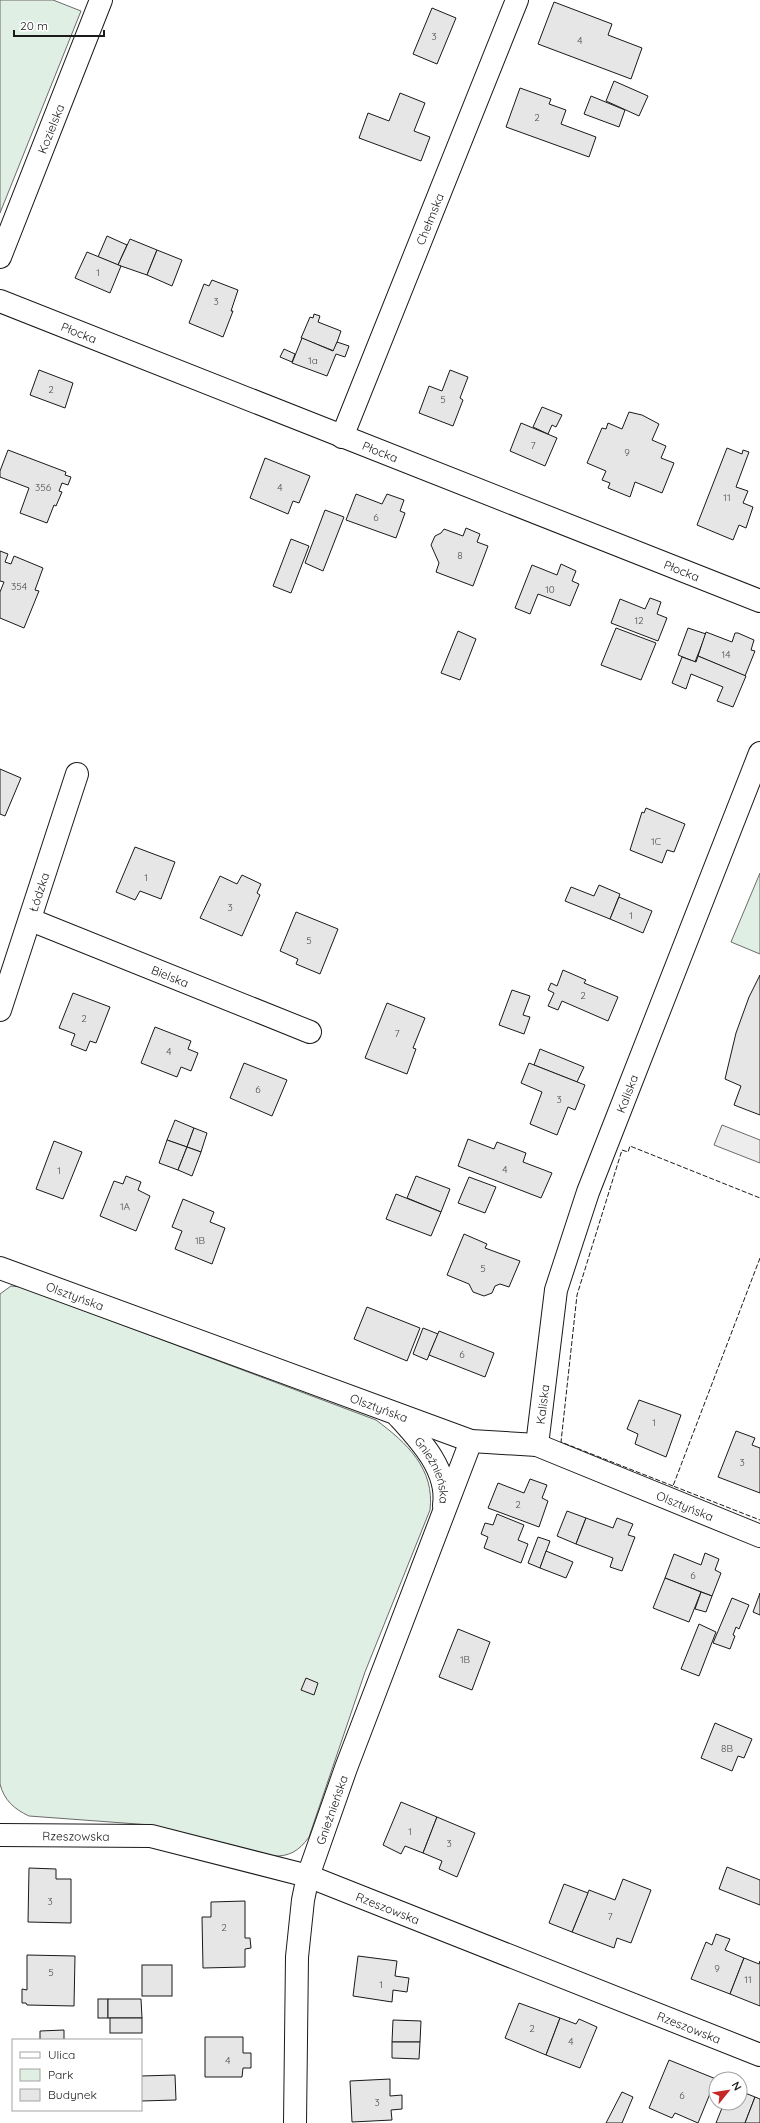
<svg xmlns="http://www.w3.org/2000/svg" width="760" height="2123" font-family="Quicksand,sans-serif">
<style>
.green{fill:#e0efe3;stroke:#6a6a6a}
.parking{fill:#ededed;stroke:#6a6a6a}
.building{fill:#e6e6e6;stroke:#1a1a1a}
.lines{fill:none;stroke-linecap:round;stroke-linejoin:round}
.minor-casing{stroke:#1a1a1a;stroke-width:24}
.minor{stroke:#fff;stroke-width:22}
.fence{stroke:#1a1a1a;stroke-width:1;stroke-dasharray:5 2;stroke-linecap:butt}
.labels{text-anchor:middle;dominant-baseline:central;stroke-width:3;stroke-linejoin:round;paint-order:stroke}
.number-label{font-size:10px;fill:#4d4d4d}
.street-label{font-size:12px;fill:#1a1a1a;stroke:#fff}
</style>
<rect width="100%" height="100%" fill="#fff"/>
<g class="green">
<polygon points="0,0 53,0 81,11 0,213"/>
<polygon points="760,873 760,954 731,942"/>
<path d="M11 1286 21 1287 376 1420C407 1443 435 1469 430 1510L365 1672 309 1837C299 1851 289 1857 272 1856L151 1825 29 1816C14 1809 4 1800 0 1784V1294Z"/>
</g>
<polygon class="parking" points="722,1125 760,1140 760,1163 714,1145"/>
<g class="building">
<polygon points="554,2 612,24 608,35 642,48 631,79 538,44"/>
<polygon points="432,8 456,18 437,64 413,54"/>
<polygon points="614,81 648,96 639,116 606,101"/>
<polygon points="520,88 551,99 549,104 566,110 561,124 596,137 589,157 506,127"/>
<polygon points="400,93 425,103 414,131 430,137 421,161 359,138 368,113 389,121"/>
<polygon points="591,96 625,110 619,127 584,114"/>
<polygon points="107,236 127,245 118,265 98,257"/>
<polygon points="130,239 157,250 147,275 118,265"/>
<polygon points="157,250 182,260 172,286 147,275"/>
<polygon points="87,252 121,266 110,293 75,278"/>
<polygon points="212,280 238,290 231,311 233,311 223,337 189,323 204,284 209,286"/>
<polygon points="314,314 320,316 318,322 341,331 334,351 301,338 310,317 313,318"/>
<polygon points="302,338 333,351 337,342 349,346 345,357 336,354 327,376 292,363"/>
<polygon points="284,349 295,354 292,362 280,357"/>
<polygon points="39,370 73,383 65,408 30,395"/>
<polygon points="450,370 468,377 460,398 463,400 453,426 419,413 429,386 442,391"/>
<polygon points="542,407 562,415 556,427 552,425 548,434 533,427"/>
<polygon points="629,412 642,415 659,424 652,440 666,446 661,458 674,463 662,493 635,482 630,497 608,488 610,483 602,480 606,471 587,463 602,428 606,429 608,423 622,429"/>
<polygon points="521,423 557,438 545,466 510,451"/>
<polygon points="727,448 742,454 743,450 749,452 736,487 748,491 743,503 753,507 746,528 739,525 733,540 697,525"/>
<polygon points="8,450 66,472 65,475 71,477 68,485 62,483 59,491 62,492 56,506 54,505 47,523 20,513 29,488 0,477 0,471"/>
<polygon points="265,458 310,476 299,503 293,501 288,514 250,498"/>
<polygon points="356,494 382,504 387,494 404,500 400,511 405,513 396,538 346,520"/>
<polygon points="325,510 344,517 323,571 305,563"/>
<polygon points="466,528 480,534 477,542 488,546 473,586 436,572 439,563 431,545 435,536 441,533 444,529 463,536"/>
<polygon points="291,539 309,546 291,593 273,586"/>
<polygon points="0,551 8,554 5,562 11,564 14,556 43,568 35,590 39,591 24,628 0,618 0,592 4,582 0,581"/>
<polygon points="561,564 576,571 572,581 579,584 570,606 538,594 530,614 515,608 532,565 557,575"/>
<polygon points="650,598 661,602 657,614 667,618 658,641 611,623 620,599 645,609"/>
<polygon points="616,628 656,643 641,680 601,665"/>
<polygon points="688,628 706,634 695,662 678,655"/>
<polygon points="458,631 476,639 460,680 441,673"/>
<polygon points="706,632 732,642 735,633 738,633 754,640 751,650 755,651 745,676 698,656"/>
<polygon points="698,656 746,676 733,707 717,701 723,687 691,674 686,689 672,683 682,657 696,662"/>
<polygon points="0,769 21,778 5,816 0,814"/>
<polygon points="646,808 685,824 674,852 667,850 662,863 630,850 642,812 644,813"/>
<polygon points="135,847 175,862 161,899 140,891 135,900 116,892"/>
<polygon points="242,875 261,884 257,893 260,895 242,936 200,918 220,876 237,884"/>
<polygon points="599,885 620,894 610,919 565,901 571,887 594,896"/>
<polygon points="619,897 652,911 643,933 610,919"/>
<polygon points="296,912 338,929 320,974 296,964 298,959 280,951"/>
<polygon points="563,970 586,980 584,983 618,997 608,1021 562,1001 558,1010 548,1006 554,993 548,990 551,983 557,986"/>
<polygon points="760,975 760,1115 734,1105 741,1086 725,1079 736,1033 749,997"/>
<polygon points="512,990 530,996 523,1015 530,1017 524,1034 499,1025"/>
<polygon points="73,993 110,1007 96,1043 90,1041 86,1051 71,1045 75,1034 59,1028"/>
<polygon points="387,1003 425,1018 413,1048 416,1049 407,1074 365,1058"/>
<polygon points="155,1027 191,1041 188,1049 198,1053 191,1071 181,1067 177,1077 141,1063"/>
<polygon points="540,1049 584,1067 577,1082 534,1065"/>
<polygon points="244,1063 287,1080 272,1116 230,1098"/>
<polygon points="529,1063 585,1085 575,1110 568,1107 557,1135 530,1124 542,1092 521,1083"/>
<polygon points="175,1120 194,1128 187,1147 167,1140"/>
<polygon points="194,1128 207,1133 201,1152 187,1147"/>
<polygon points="468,1139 494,1149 497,1142 526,1153 523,1162 552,1173 541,1198 458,1166"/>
<polygon points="167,1140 187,1147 178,1170 159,1163"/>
<polygon points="54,1141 82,1152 63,1199 36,1189"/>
<polygon points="187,1147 201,1152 192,1176 178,1170"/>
<polygon points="126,1176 141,1182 138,1190 150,1196 136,1231 100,1216 114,1181 123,1184"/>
<polygon points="416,1176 450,1189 441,1212 407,1198"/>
<polygon points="469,1177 496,1187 485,1213 458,1203"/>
<polygon points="396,1194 441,1212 431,1236 386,1219"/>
<polygon points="183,1199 214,1212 210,1222 225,1228 212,1264 175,1249 182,1231 172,1227"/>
<polygon points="464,1234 487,1244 485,1248 520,1261 509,1287 500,1284 495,1286 492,1293 484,1296 473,1292 469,1284 447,1275"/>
<polygon points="367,1307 420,1328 407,1361 354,1339"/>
<polygon points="423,1328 438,1334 427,1360 413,1354"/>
<polygon points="439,1331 494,1353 485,1377 429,1355"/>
<polygon points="639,1400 681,1415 666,1457 635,1444 638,1434 627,1429"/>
<polygon points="736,1431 755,1438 752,1445 760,1448 760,1493 718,1477"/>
<polygon points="530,1479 547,1485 542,1498 548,1501 539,1527 488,1508 498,1483 524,1493"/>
<polygon points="567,1511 586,1518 576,1544 557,1536"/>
<polygon points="497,1514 524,1525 518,1540 528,1544 521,1563 484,1548 488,1537 481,1534 485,1523 493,1525"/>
<polygon points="586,1518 613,1528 617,1518 633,1524 628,1535 635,1537 622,1571 610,1567 613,1558 576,1544"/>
<polygon points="538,1537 550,1541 540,1568 528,1563"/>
<polygon points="546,1551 573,1562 566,1578 540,1568"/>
<polygon points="705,1553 719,1559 715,1570 721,1573 712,1596 665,1578 674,1554 701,1565"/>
<polygon points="665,1578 701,1592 689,1622 653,1608"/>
<polygon points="701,1592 712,1596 706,1612 695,1609"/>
<polygon points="760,1593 760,1615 753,1612"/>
<polygon points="732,1598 749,1605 739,1629 736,1627 733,1635 735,1636 730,1649 713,1643"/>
<polygon points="699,1624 716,1632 699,1676 681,1669"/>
<polygon points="458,1629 490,1642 472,1690 439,1677"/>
<polygon points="306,1678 318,1683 314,1695 301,1690"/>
<polygon points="715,1723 752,1739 744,1758 738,1756 732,1771 701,1758"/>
<polygon points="401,1802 437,1817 423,1853 405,1846 401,1854 383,1845"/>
<polygon points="437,1817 475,1833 457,1877 439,1869 442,1861 423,1853"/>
<polygon points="727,1867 760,1880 760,1905 719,1889"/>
<polygon points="29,1868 56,1869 56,1879 71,1879 71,1923 28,1922"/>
<polygon points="623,1879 651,1890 631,1943 617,1938 614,1948 572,1932 589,1890 615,1900"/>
<polygon points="564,1884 588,1893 572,1932 549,1923"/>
<polygon points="245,1901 245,1938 250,1938 251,1948 245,1949 245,1967 203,1968 202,1917 211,1917 211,1902"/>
<polygon points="716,1934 730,1939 725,1950 744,1958 730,1994 691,1979 706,1942 712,1945"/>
<polygon points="27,1955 75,1956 74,2006 27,2005 26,2003 22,2003 22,1989 27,1990"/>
<polygon points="358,1956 397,1961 395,1976 409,1978 407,1992 393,1990 392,2002 353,1996"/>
<polygon points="744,1958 759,1964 760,1961 760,2006 730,1994"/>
<rect x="142" y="1965" width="30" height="31"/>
<rect x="98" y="1999" width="10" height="19"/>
<polygon points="108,1999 141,1999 142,2018 108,2018"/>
<polygon points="519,2003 560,2018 546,2055 505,2038"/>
<rect x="110" y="2018" width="32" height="15"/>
<polygon points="560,2018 576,2024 579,2019 597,2027 580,2068 546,2055"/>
<polygon points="393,2020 421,2021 420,2042 392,2042"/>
<polygon points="64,2030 64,2040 40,2040 40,2031"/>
<polygon points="205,2037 243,2037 243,2053 251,2053 251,2068 243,2068 242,2077 205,2077"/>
<polygon points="392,2042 420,2042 419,2059 392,2058"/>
<polygon points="669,2060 716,2079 698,2123 675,2113 672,2118 649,2108"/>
<polygon points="175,2075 176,2100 141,2101 141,2076"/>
<polygon points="390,2079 390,2096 402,2095 402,2109 391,2110 392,2120 352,2122 350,2081"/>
<polygon points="740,2091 755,2097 745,2123 716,2123 724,2103 740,2103"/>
<polygon points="622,2092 633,2097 622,2123 606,2123"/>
<polygon points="755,2097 760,2099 760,2123 745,2123"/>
</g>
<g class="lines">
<defs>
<g id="minor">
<path id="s1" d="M0 257 101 0"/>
<path id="s2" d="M0 301 760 601"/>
<path id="s3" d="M342 437 517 0"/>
<path id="s4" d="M31 920 310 1032"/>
<path id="s5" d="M0 1010 77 774"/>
<path id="s6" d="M0 1268 471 1441 537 1445 760 1536"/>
<path id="s7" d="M398 1416C419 1439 449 1470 444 1505"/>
<path id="s8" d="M537 1445 556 1290 588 1192 760 753"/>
<path id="s9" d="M0 1835 151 1836 308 1876 760 2055"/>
<path id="s10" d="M295 2123 297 1957 303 1900 308 1876 346 1768 471 1441"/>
</g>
</defs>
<use href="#minor" class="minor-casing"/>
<use href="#minor" class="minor"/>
<g class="fence">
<polyline points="760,1258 673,1486 760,1520"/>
<polyline points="673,1486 561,1442 577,1295 622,1150 628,1152 630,1146 760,1198"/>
</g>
</g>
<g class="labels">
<g class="number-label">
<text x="434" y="36">3</text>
<text x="580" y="40">4</text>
<text x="537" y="117">2</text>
<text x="98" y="272">1</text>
<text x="216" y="301">3</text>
<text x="313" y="360">1a</text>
<text x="51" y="389">2</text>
<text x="443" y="399">5</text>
<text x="533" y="445">7</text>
<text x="627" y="452">9</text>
<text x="43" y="487">356</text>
<text x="280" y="487">4</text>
<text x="727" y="497">11</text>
<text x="376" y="517">6</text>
<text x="460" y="555">8</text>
<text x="19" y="586">354</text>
<text x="550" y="589">10</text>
<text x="639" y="620">12</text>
<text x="726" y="654">14</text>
<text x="656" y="841">1C</text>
<text x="146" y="877">1</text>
<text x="230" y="907">3</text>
<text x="631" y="915">1</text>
<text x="309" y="940">5</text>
<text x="583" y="995">2</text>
<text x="84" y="1018">2</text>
<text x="397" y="1033">7</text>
<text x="169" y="1051">4</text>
<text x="258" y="1089">6</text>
<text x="559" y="1099">3</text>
<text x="505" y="1169">4</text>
<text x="59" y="1170">1</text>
<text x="125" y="1206">1A</text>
<text x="200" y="1240">1B</text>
<text x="483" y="1268">5</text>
<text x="462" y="1354">6</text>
<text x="654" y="1422">1</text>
<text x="742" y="1462">3</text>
<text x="518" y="1504">2</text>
<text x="693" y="1575">6</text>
<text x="465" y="1659">1B</text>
<text x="727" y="1748">8B</text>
<text x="410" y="1831">1</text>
<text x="449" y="1843">3</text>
<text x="50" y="1901">3</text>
<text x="610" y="1916">7</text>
<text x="224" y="1927">2</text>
<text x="717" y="1968">9</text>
<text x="51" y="1972">5</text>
<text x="748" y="1979">11</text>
<text x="381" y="1984">1</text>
<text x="532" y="2028">2</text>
<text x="571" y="2041">4</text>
<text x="228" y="2060">4</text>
<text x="682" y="2095">6</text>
<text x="377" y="2102">3</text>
</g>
<g class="street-label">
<text stroke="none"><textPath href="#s1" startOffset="138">Kozielska</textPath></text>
<text stroke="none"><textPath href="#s3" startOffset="235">Chełmska</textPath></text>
<text stroke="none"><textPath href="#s2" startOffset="85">Płocka</textPath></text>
<text stroke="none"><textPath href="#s2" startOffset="409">Płocka</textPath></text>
<text stroke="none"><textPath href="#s2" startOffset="733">Płocka</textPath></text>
<text stroke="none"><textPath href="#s5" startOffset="124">Łódzka</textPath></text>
<text stroke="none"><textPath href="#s4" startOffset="150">Bielska</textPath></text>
<text stroke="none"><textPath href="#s8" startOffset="365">Kaliska</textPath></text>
<text stroke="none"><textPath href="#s6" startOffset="80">Olsztyńska</textPath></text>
<text stroke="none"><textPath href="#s8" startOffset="41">Kaliska</textPath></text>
<text stroke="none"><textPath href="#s6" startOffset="404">Olsztyńska</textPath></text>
<text stroke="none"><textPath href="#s7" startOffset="66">Gnieźnieńska</textPath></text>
<text stroke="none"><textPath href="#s6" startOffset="728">Olsztyńska</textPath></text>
<text stroke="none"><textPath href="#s10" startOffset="318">Gnieźnieńska</textPath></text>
<text stroke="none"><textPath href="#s9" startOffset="76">Rzeszowska</textPath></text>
<text stroke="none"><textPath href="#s9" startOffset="399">Rzeszowska</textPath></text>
<text stroke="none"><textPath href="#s9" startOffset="723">Rzeszowska</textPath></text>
</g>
</g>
<rect x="12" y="2039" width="130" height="72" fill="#ffffff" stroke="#a3a3a3"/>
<rect x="20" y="2052" width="20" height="6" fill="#ffffff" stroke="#a3a3a3"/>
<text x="48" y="2059" font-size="12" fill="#1a1a1a">Ulica</text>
<rect x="20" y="2069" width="20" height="12" fill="#e0efe3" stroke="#a3a3a3"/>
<text x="48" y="2079" font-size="12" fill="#1a1a1a">Park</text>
<rect x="20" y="2089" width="20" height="12" fill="#e6e6e6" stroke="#a3a3a3"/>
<text x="48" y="2099" font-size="12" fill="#1a1a1a">Budynek</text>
<g transform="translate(728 2091) rotate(60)"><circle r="19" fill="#ffffff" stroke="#a3a3a3"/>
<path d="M0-3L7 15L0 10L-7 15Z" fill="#c62828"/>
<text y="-6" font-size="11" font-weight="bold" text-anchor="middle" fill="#1a1a1a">N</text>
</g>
<path d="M14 30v6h90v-6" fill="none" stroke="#1a1a1a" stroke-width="2"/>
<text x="20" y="30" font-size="12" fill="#1a1a1a" stroke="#ffffff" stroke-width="3" paint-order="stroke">20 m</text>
</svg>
